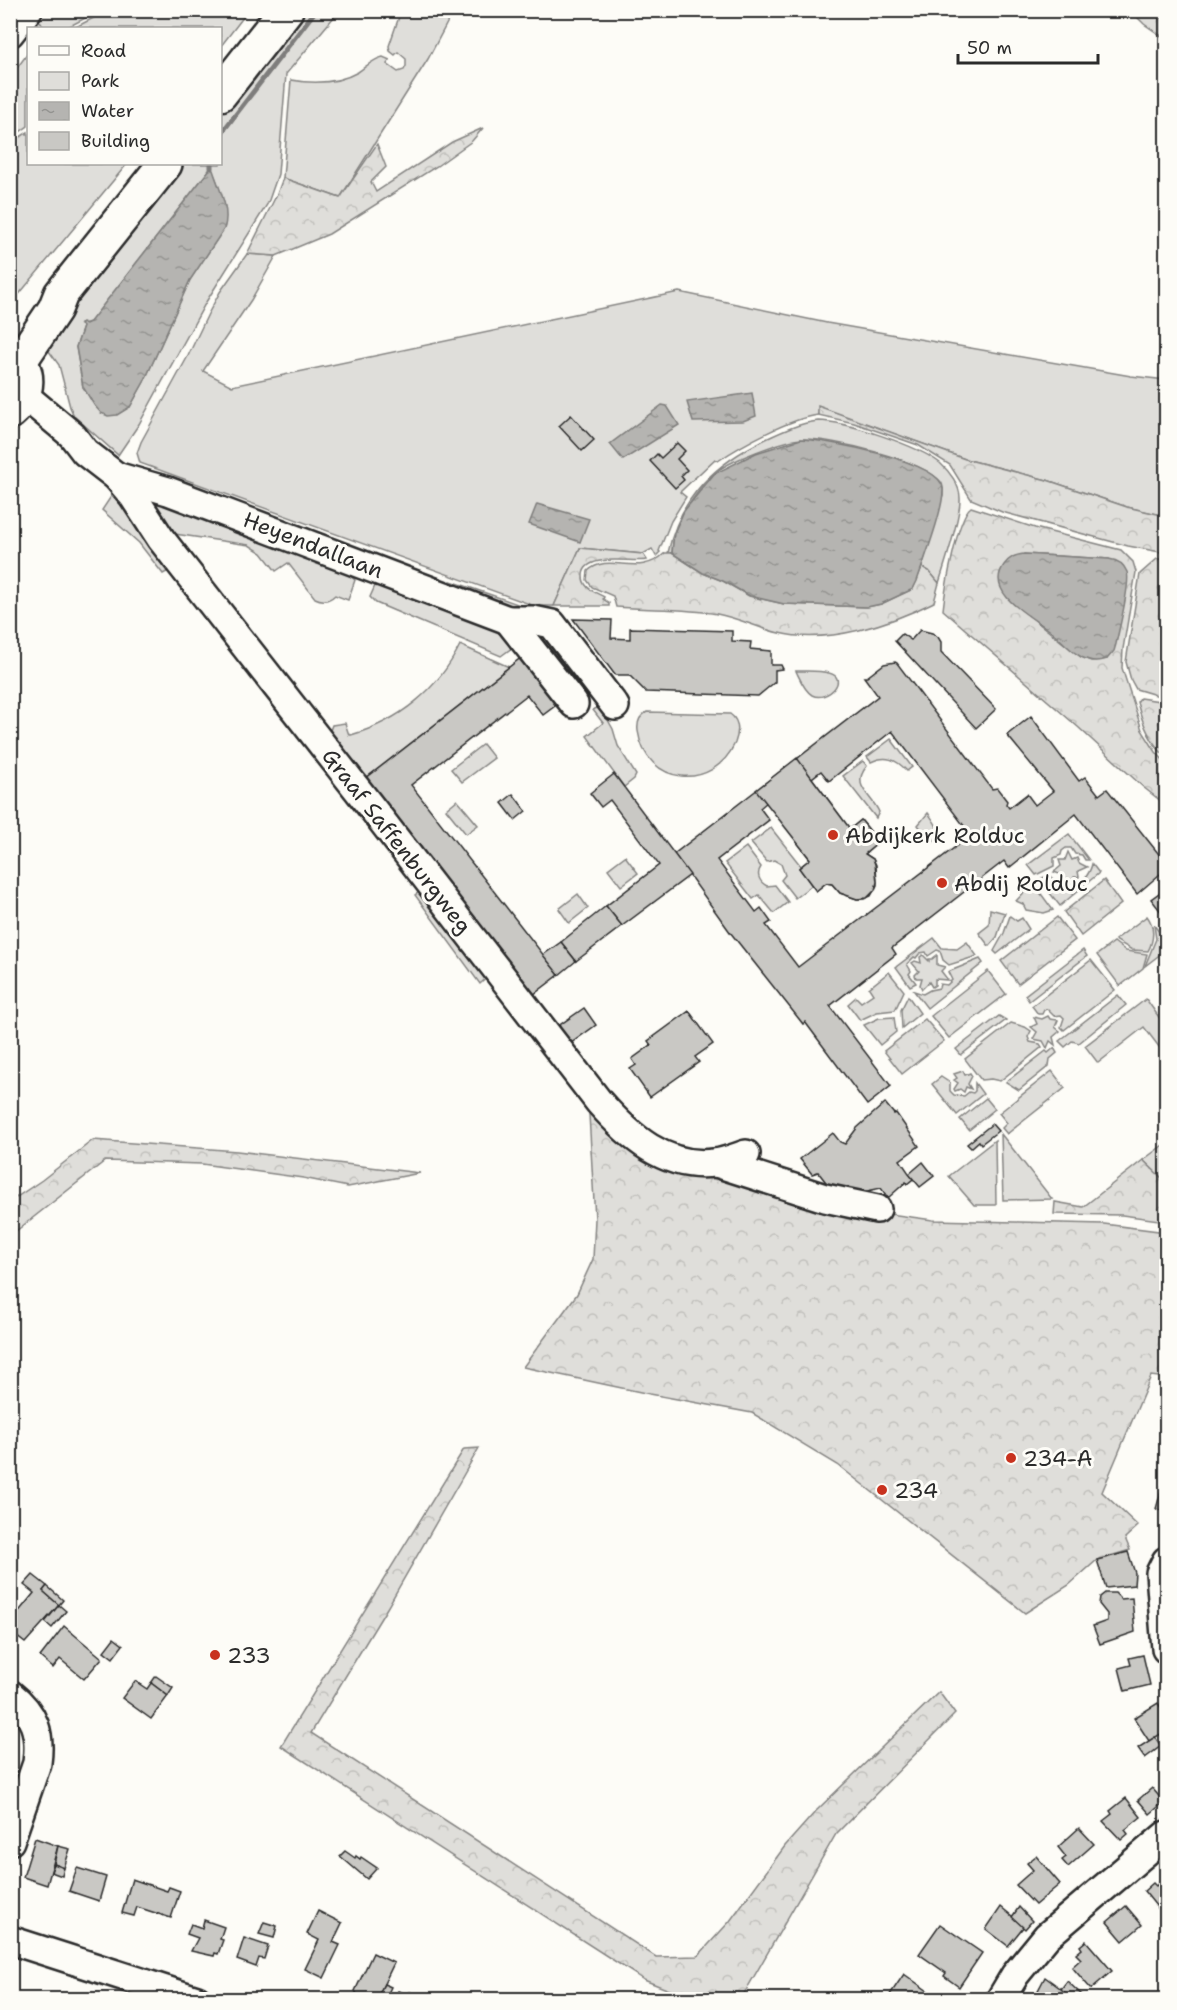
<svg xmlns="http://www.w3.org/2000/svg" width="1177" height="2010" font-family="'Shantell Sans',sans-serif">
<style>
.green{fill:#dfdeda;stroke:#858482;stroke-width:1.5;fill-rule:evenodd}
.forest{fill:url(#forest-crowns);stroke:#858482;stroke-width:1.5;fill-rule:evenodd}
.water{fill:url(#water-ripples);stroke:#7e7d7b;stroke-width:1.5}
.lines{fill:none;stroke-linecap:round;stroke-linejoin:round}
.stream{stroke:#7e7d7b;stroke-width:5}
.building{fill:#c9c8c4;stroke:#2b2b2b;stroke-width:1.5;fill-rule:evenodd}
.minor-casing{stroke:#2b2b2b;stroke-width:32}
.major-casing{stroke:#2b2b2b;stroke-width:38}
.minor{stroke:#fdfcf7;stroke-width:27}
.major{stroke:#fdfcf7;stroke-width:33}
.poi-dot{fill:#c8321e;stroke:#fdfcf7;stroke-width:2}
.labels{text-anchor:middle;dominant-baseline:central;stroke-width:6;stroke-linejoin:round;paint-order:stroke}
.street-label{font-size:22px;fill:#2b2b2b;stroke:#fdfcf7}
.poi-label{font-size:22px;fill:#2b2b2b;stroke:#fdfcf7;text-anchor:start}
</style>
<defs>
<pattern id="forest-crowns" width="20" height="18" patternUnits="userSpaceOnUse" patternTransform="scale(1.5)"><rect width="20" height="18" fill="#dfdeda"/><path d="M2 6a3 3 0 1 1 6 0M12 15a3 3 0 1 1 6 0" fill="none" stroke="#c0bfbb"/></pattern>
<pattern id="water-ripples" width="26" height="14" patternUnits="userSpaceOnUse" patternTransform="scale(1.5)"><rect width="26" height="14" fill="#b5b4b1"/><path d="M2 4q2-2 4 0t4 0M15 11q2-2 4 0t4 0" fill="none" stroke="#939390"/></pattern>
</defs>
<rect width="100%" height="100%" fill="#fdfcf7"/>
<filter id="ink" filterUnits="userSpaceOnUse"><feTurbulence type="fractalNoise" baseFrequency=".0167" numOctaves="2"/><feDisplacementMap in="SourceGraphic" scale="12" xChannelSelector="R" yChannelSelector="G"/><feConvolveMatrix kernelMatrix="1 2 1 2 8 2 1 2 1" color-interpolation-filters="sRGB"/></filter>
<g filter="url(#ink)">
<g class="green">
<polygon points="42,11 99,11 66,28 44,28 37,17"/>
<polygon points="107,11 107,10 248,11 221,46 220,28 74,28"/>
<path d="M296 11H339L286 74 278 174 268 203 206 302 139 424 118 455 74 416 70 407 59 365 41 340 173 164H220L221 104ZM210 169C218 176 228 218 224 229L190 280 144 382 130 407 83 387 76 347 83 327 80 325 90 322Z"/>
<path d="M401 11H450L447 23 428 59 340 198 283 178 291 80C314 84 337 84 358 72 366 67 373 59 383 57L390 60 387 64 398 72 404 70 406 66V59L398 52 395 55 390 51 389 46Z"/>
<polygon points="28,53 28,126 11,138 11,76"/>
<polygon points="28,132 28,164 127,164 11,304 11,143"/>
<path d="M247 254 276 256 251 300 203 371 232 386 679 292 827 323 1131 376 1166 380V516L1127 507 1047 480 965 459 819 407 818 415C789 419 743 444 718 461L715 459 680 492 686 497 671 521 659 551 660 552 656 556 652 549 643 554 580 548 554 606H535L140 463 137 453 141 442 188 356 208 314 220 292Z"/>
<path d="M818 421C846 421 918 446 940 463 949 471 960 485 960 498 961 517 945 563 939 583L929 571 922 567 943 495C943 490 944 486 941 482 924 460 830 438 803 439 786 439 725 462 714 474 695 492 672 526 672 553H668C680 496 716 463 766 439 783 431 800 423 818 421Z"/>
<polygon points="112,495 116,495 492,973 480,984 415,895 423,889 172,569 163,574 139,543 102,510"/>
<path d="M172 496 346 573 355 580 348 600 335 595C329 601 323 602 315 598L288 563 276 571 262 553 249 545 168 533 153 516 158 502Z"/>
<polygon points="379,577 510,629 520,642 501,656 376,603 370,597"/>
<polygon points="451,581 532,609 516,616 448,590"/>
<path d="M460 645 509 667 361 782 329 733 332 725 345 723 349 735H351C399 721 438 690 460 645Z"/>
<path d="M796 671C807 671 819 670 829 673 850 678 827 703 812 695 804 690 800 679 796 671Z"/>
<polygon points="600,706 613,729 618,746 636,775 634,779 624,787 587,736 603,723 593,710"/>
<path d="M647 712 730 714C740 721 739 732 735 743 713 792 646 786 638 731 637 723 639 716 647 712Z"/>
<path d="M891 739 912 767 907 771C896 759 886 755 871 762L867 757Z"/>
<polygon points="483,744 494,758 462,782 451,769"/>
<path d="M863 761 867 766C850 786 872 795 879 812L876 818 843 776Z"/>
<polygon points="457,800 478,825 466,834 446,809"/>
<path d="M928 813C936 824 943 831 932 843L918 825Z"/>
<polygon points="771,828 801,866 800,868 812,885 795,898 781,880 785,875 781,864 774,860 767,862 751,843"/>
<polygon points="1069,834 1089,860 1085,860 1082,855 1075,854 1071,848 1066,848 1062,851 1061,855 1054,858 1054,866 1036,875 1028,865"/>
<path d="M746 847 761 867C756 874 759 882 767 886L775 885 788 902 774 913 759 895 753 899 725 863Z"/>
<polygon points="1068,852 1072,860 1077,858 1079,863 1087,867 1078,871 1079,877 1074,877 1072,885 1067,878 1062,882 1062,875 1054,872 1061,866 1059,860 1065,860"/>
<polygon points="625,856 638,873 621,886 608,869"/>
<path d="M1092 864 1099 873 1060 906 1039 879 1050 875 1060 885 1071 890C1080 886 1090 874 1092 864Z"/>
<polygon points="1033,883 1053,910 1044,913 1026,910 1023,904 1016,901"/>
<polygon points="578,894 588,908 569,923 559,909"/>
<polygon points="990,909 1005,913 997,937 989,946 979,933 989,925"/>
<polygon points="1010,916 1017,921 1022,918 1029,929 997,954 994,951 1004,933"/>
<path d="M1147 916C1155 926 1154 940 1148 951L1132 950 1115 940Z"/>
<polygon points="1154,925 1166,941 1166,950 1145,966 1156,939"/>
<polygon points="934,938 942,948 957,949 967,942 977,956 949,965 943,960 940,951 937,950 928,956 926,952 920,953 916,958 914,957 907,964 911,971 909,974 916,983 910,986 896,967"/>
<polygon points="1114,942 1126,951 1147,954 1143,968 1120,986 1097,955"/>
<polygon points="1083,950 1087,956 1029,1001 1025,995"/>
<polygon points="923,955 929,961 929,959 932,959 937,955 937,965 945,967 941,971 948,980 935,979 935,985 932,987 929,982 922,989 920,985 922,978 916,978 915,975 919,971 912,963 915,961 921,963 920,957"/>
<polygon points="980,959 983,963 927,1008 914,991 923,994 930,990 939,988 940,984 947,985 952,980 948,972"/>
<polygon points="1091,960 1115,990 1064,1030 1061,1027 1064,1018 1061,1015 1054,1016 1047,1009 1044,1010 1042,1014 1038,1014 1032,1006"/>
<polygon points="889,972 904,991 895,1010 877,1012 860,1020 848,1004 856,997 861,1002 873,994 869,988"/>
<polygon points="1118,995 1126,1005 1079,1043 1072,1041 1065,1047 1059,1041"/>
<polygon points="908,996 920,1013 902,1028 901,1010"/>
<polygon points="1146,999 1166,1027 1166,1056 1144,1027 1098,1063 1085,1046"/>
<polygon points="999,1016 1006,1020 961,1055 956,1049"/>
<polygon points="1048,1016 1050,1019 1058,1020 1055,1027 1060,1031 1053,1037 1055,1045 1050,1041 1047,1048 1043,1041 1033,1039 1037,1032 1031,1027 1037,1024 1034,1017 1042,1019"/>
<polygon points="894,1017 896,1032 880,1045 864,1025 879,1018"/>
<polygon points="1011,1023 1025,1027 1031,1031 1028,1037 1030,1042 1040,1044 1042,1047 1000,1081 991,1079 981,1080 965,1059"/>
<polygon points="1054,1048 1057,1053 1050,1059 1049,1066 1019,1090 1006,1082 1046,1051 1048,1053"/>
<polygon points="963,1071 965,1075 970,1073 972,1076 968,1084 971,1089 966,1087 964,1092 960,1089 955,1091 954,1089 958,1083 954,1080 957,1078 954,1074"/>
<polygon points="1052,1071 1065,1088 1007,1134 1002,1128 1007,1123 999,1113"/>
<polygon points="941,1077 950,1083 950,1091 954,1095 964,1096 969,1092 973,1093 975,1091 975,1083 983,1094 957,1115 932,1084"/>
<polygon points="986,1098 995,1109 969,1130 960,1119"/>
<polygon points="1001,1134 1052,1199 1003,1200"/>
<polygon points="995,1140 996,1205 974,1205 949,1176"/>
<polygon points="1166,1143 1166,1182 1143,1160"/>
</g>
<g class="forest">
<polygon points="1131,11 1166,11 1166,39 1144,24"/>
<polygon points="483,128 472,141 437,166 329,234 276,256 247,254 277,194 283,178 340,198 377,144 386,167 371,182 376,192 452,142"/>
<polygon points="818,406 965,459 1047,480 1127,507 1166,516 1166,553 1128,546 1002,512 971,499 950,465 918,445 854,423 818,415"/>
<path d="M971 507 1035 528 1121 550 1133 562 1136 572 1123 649 1122 668 1142 730 1156 752 1166 763V805L1143 787 1078 727 943 610C945 591 957 517 971 507ZM1024 554 1109 559 1107 659 1091 661 1081 657 1012 602Z"/>
<path d="M580 548 643 554 647 560C631 563 585 552 583 575 582 588 595 592 604 597L603 599 609 603V606H554Z"/>
<path d="M665 553H672L703 573 723 581 749 596 784 604 867 607 881 604 913 589 922 567 929 571 939 583 934 602C890 624 828 645 779 633 758 628 738 618 717 614 684 608 650 610 616 607L613 596 592 587 587 580 588 571C610 551 638 579 665 553Z"/>
<polygon points="1157,559 1166,559 1166,698 1136,689 1131,680 1126,662 1140,574"/>
<path d="M1140 698 1166 702V757C1150 743 1142 722 1137 702Z"/>
<polygon points="1104,880 1121,904 1081,936 1064,912"/>
<polygon points="1057,917 1075,940 1018,984 1001,961"/>
<polygon points="988,971 1006,994 949,1038 931,1016"/>
<polygon points="925,1019 944,1041 902,1074 884,1051"/>
<polygon points="588,1097 662,1160 875,1212 933,1220 1104,1224 1166,1232 1166,1378 1151,1376 1102,1492 1138,1526 1125,1538 1130,1550 1097,1560 1069,1585 1025,1613 838,1465 752,1413 650,1394 523,1367 577,1294 593,1259 595,1219"/>
<polygon points="93,1140 237,1151 420,1173 348,1187 303,1178 202,1164 105,1161 11,1235 11,1201 42,1180"/>
<polygon points="1143,1160 1166,1182 1166,1221 1122,1215 1054,1214 1055,1202 1083,1207"/>
<polygon points="479,1448 387,1608 311,1733 656,1957 698,1956 730,1921 785,1846 816,1811 939,1692 955,1714 836,1834 741,1999 692,1999 644,1980 281,1746 464,1449"/>
</g>
<g class="water">
<path d="M210 169 213 170C219 189 231 210 224 229L190 280 144 382 130 407 117 415 108 416 101 413 94 405 83 387 76 347 83 327 80 324 82 322 86 324 90 322Z"/>
<polygon points="752,393 756,416 743,421 693,422 687,402"/>
<polygon points="662,405 667,406 679,425 623,460 610,444"/>
<path d="M801 439C824 440 942 461 943 489 944 508 924 560 917 581L913 589 881 604 867 607 784 604 750 596 723 581 703 573 672 553 674 533 684 511 714 474 756 453Z"/>
<polygon points="537,504 589,519 580,542 529,524"/>
<path d="M1024 554 1109 559C1117 560 1124 564 1127 572 1131 583 1119 629 1116 644L1114 651 1107 659C1101 661 1095 662 1089 660 1074 656 1064 642 1052 632 1034 618 983 594 1004 565 1010 557 1015 555 1024 554Z"/>
</g>
<g class="lines">
<g class="stream">
<polyline points="220,135 316,10"/>
<polyline points="211,168 211,164"/>
</g>
</g>
<g class="building">
<polygon points="571,415 594,440 582,451 559,426"/>
<polygon points="677,443 685,451 677,459 687,470 681,476 684,480 675,488 650,461 657,454 661,458"/>
<polygon points="573,619 612,620 611,638 630,639 630,628 732,631 732,641 751,642 750,649 771,651 771,665 781,665 783,669 775,670 775,682 758,696 646,692 629,675 615,675"/>
<polygon points="920,630 932,633 938,637 941,642 941,652 996,709 976,728 895,641 902,634 911,640"/>
<polygon points="527,653 563,700 543,715 527,695 411,785 559,975 529,998 361,782"/>
<path d="M895 662 897 663 992 789 997 788 1007 801 1006 804 1009 808 1027 794 1035 805 1053 791 1007 735 1031 716 1079 781 1085 777 1099 795 1107 789 1166 863V869L1137 894 1076 814 1009 868 1004 861 892 948 896 954 830 1006 891 1086 867 1105 805 1022 803 1024 730 932 674 854 878 696 864 677H867L884 664ZM892 731 971 835 798 967 766 925 771 922 761 908 756 912 717 860 769 820 760 808 767 802 810 859 799 868 816 891 826 883 832 884 840 893 857 899H864L871 896 877 885 876 865 873 859 865 854 879 842 861 820 850 829 812 778 821 771 829 781Z"/>
<polygon points="797,758 850,829 861,820 879,842 865,854 873,859 875,864 877,882 875,890 867,898 857,899 840,893 832,884 826,883 816,891 799,868 810,859 756,790"/>
<polygon points="614,774 690,875 622,926 606,906 659,865 610,800 601,807 590,793"/>
<polygon points="513,794 526,811 515,820 502,803"/>
<polygon points="1166,888 1166,918 1151,899"/>
<polygon points="606,906 622,926 576,961 561,942"/>
<polygon points="561,942 576,961 559,975 543,955"/>
<polygon points="584,1008 596,1025 567,1046 554,1029"/>
<polygon points="689,1011 713,1044 695,1057 699,1062 650,1097 630,1069 636,1065 632,1059 651,1045 648,1041"/>
<polygon points="885,1103 894,1114 896,1113 919,1146 900,1160 913,1179 907,1184 906,1182 888,1198 881,1188 858,1193 856,1190 846,1198 836,1195 818,1172 812,1174 800,1159 833,1133 840,1142 845,1144 857,1128"/>
<polygon points="992,1124 998,1131 981,1144 979,1141 971,1148 967,1144"/>
<polygon points="923,1162 934,1176 920,1187 909,1174"/>
<polygon points="1165,1477 1166,1478 1166,1512 1156,1509"/>
<polygon points="1128,1552 1135,1573 1134,1585 1106,1588 1097,1560"/>
<polygon points="33,1575 47,1586 43,1591 59,1605 25,1643 11,1632 14,1628 10,1625 10,1614 12,1612 16,1615 34,1593 24,1585"/>
<polygon points="47,1586 63,1600 59,1605 43,1591"/>
<polygon points="1105,1593 1115,1593 1121,1599 1132,1598 1135,1632 1100,1644 1093,1626 1107,1621 1107,1614 1099,1604 1100,1597"/>
<polygon points="59,1605 66,1611 52,1628 45,1622"/>
<polygon points="64,1626 102,1658 84,1679 60,1659 53,1668 40,1657"/>
<polygon points="114,1638 123,1645 113,1658 104,1651"/>
<polygon points="1143,1655 1150,1685 1125,1691 1119,1668 1131,1665 1129,1658"/>
<polygon points="156,1676 173,1688 168,1696 151,1683"/>
<polygon points="135,1681 147,1689 151,1683 168,1696 151,1719 122,1698"/>
<polygon points="1158,1703 1166,1716 1166,1731 1149,1741 1134,1718"/>
<polygon points="1155,1737 1161,1746 1145,1758 1138,1748"/>
<polygon points="1152,1788 1164,1802 1150,1814 1138,1800"/>
<polygon points="1126,1798 1141,1817 1125,1830 1128,1834 1121,1840 1103,1821 1112,1814 1110,1811"/>
<polygon points="1079,1828 1094,1844 1068,1867 1062,1860 1066,1857 1058,1847"/>
<polygon points="35,1838 58,1846 47,1885 23,1877"/>
<polygon points="58,1846 70,1849 64,1868 54,1864"/>
<polygon points="345,1851 355,1858 356,1856 360,1859 361,1857 377,1868 367,1879 340,1856"/>
<polygon points="1036,1856 1060,1884 1035,1905 1016,1885 1033,1870 1027,1863"/>
<polygon points="54,1864 64,1868 62,1876 51,1872"/>
<polygon points="77,1868 106,1877 99,1901 69,1891"/>
<polygon points="132,1879 167,1891 169,1887 180,1891 171,1918 137,1907 134,1916 122,1913"/>
<polygon points="1163,1879 1166,1883 1166,1907 1161,1912 1144,1891 1153,1883 1156,1886"/>
<polygon points="1126,1906 1142,1925 1123,1941 1107,1922"/>
<polygon points="1001,1907 1024,1926 1008,1946 986,1929"/>
<polygon points="1019,1907 1032,1921 1025,1929 1012,1917"/>
<polygon points="318,1911 342,1923 333,1942 340,1945 324,1978 305,1969 319,1940 307,1934"/>
<polygon points="204,1920 224,1927 220,1939 223,1940 218,1954 215,1953 214,1956 191,1951 198,1938 187,1934 191,1924 202,1928"/>
<polygon points="264,1922 277,1926 274,1938 259,1934"/>
<polygon points="940,1924 982,1953 959,1987 944,1976 946,1973 919,1954"/>
<polygon points="244,1938 268,1946 264,1959 259,1958 256,1967 237,1960"/>
<polygon points="1086,1941 1112,1971 1091,1989 1072,1967 1081,1959 1076,1954 1082,1949 1080,1946"/>
<polygon points="373,1953 394,1963 376,2000 366,1996 364,1997 357,1994 355,1991"/>
<polygon points="904,1974 932,1994 928,2000 887,1999"/>
<polygon points="1045,1977 1071,1996 1068,2000 1033,2000"/>
<polygon points="1067,1981 1082,1995 1078,2000 1070,1997 1061,1989"/>
<polygon points="384,1984 391,1987 385,2000 376,2000"/>
<polygon points="398,1991 409,1995 410,1992 422,1997 421,2000 395,2000"/>
</g>
<g class="lines">
<defs>
<g id="minor">
<polyline points="10,33 28,10"/>
<path d="M24 395 72 435 85 452 116 476 133 496 161 539 375 812 599 1102C629 1136 665 1169 714 1163 725 1162 736 1157 746 1154"/>
<polyline points="116,476 168,491 508,620 533,620 552,624 615,706"/>
<polyline points="508,620 574,704"/>
<polyline points="716,1163 825,1198 877,1209"/>
<polyline points="1166,1561 1160,1573 1166,1649"/>
<path d="M10 1694C35 1714 41 1733 37 1763L10 1841"/>
<polyline points="10,1940 197,2000"/>
<polyline points="1000,2000 1015,1975 1047,1936 1166,1835"/>
</g>
<g id="major">
<polyline points="220,94 286,10"/>
<path d="M10 352C32 368 30 395 10 412"/>
<polyline points="20,361 55,309 61,294 165,164"/>
</g>
</defs>
<use href="#minor" class="minor-casing"/>
<use href="#major" class="major-casing"/>
<use href="#minor" class="minor"/>
<use href="#major" class="major"/>
</g>
</g>
<g class="poi-dot">
<circle cx="833" cy="835" r="6"/>
<circle cx="942" cy="883" r="6"/>
<circle cx="1011" cy="1458" r="6"/>
<circle cx="882" cy="1490" r="6"/>
<circle cx="215" cy="1655" r="6"/>
</g>
<g class="labels">
<g class="street-label">
<text transform="translate(313 545) rotate(21)">Heyendallaan</text>
<text transform="translate(397 841) rotate(52)">Graaf Saffenburgweg</text>
</g>
<g class="poi-label">
<text x="845" y="835">Abdijkerk Rolduc</text>
<text x="954" y="883">Abdij Rolduc</text>
<text x="1023" y="1458">234-A</text>
<text x="894" y="1490">234</text>
<text x="227" y="1655">233</text>
</g>
</g>
<rect width="1177" height="2010" fill="none" stroke="#fdfcf7" stroke-width="36"/>
<rect x="18" y="18" width="1141" height="1974" fill="none" stroke="#2b2b2b" stroke-width="2" filter="url(#ink)"/>
<rect x="27" y="27" width="195" height="138" fill="#fdfcf7" stroke="#a9a8a5" stroke-width="1.5"/>
<rect x="39" y="46" width="30" height="9" fill="#fdfcf7" stroke="#a9a8a5" stroke-width="1.5"/>
<text x="81" y="57" font-size="18" fill="#2b2b2b">Road</text>
<rect x="39" y="72" width="30" height="18" fill="#dfdeda" stroke="#a9a8a5" stroke-width="1.5"/>
<text x="81" y="87" font-size="18" fill="#2b2b2b">Park</text>
<rect x="39" y="102" width="30" height="18" fill="url(#water-ripples)" stroke="#a9a8a5" stroke-width="1.5"/>
<text x="81" y="117" font-size="18" fill="#2b2b2b">Water</text>
<rect x="39" y="132" width="30" height="18" fill="#c9c8c4" stroke="#a9a8a5" stroke-width="1.5"/>
<text x="81" y="147" font-size="18" fill="#2b2b2b">Building</text>
<path d="M958 54v9h140v-9" fill="none" stroke="#2b2b2b" stroke-width="3"/>
<text x="967" y="54" font-size="18" fill="#2b2b2b" stroke="#fdfcf7" stroke-width="4.5" paint-order="stroke">50 m</text>
</svg>
